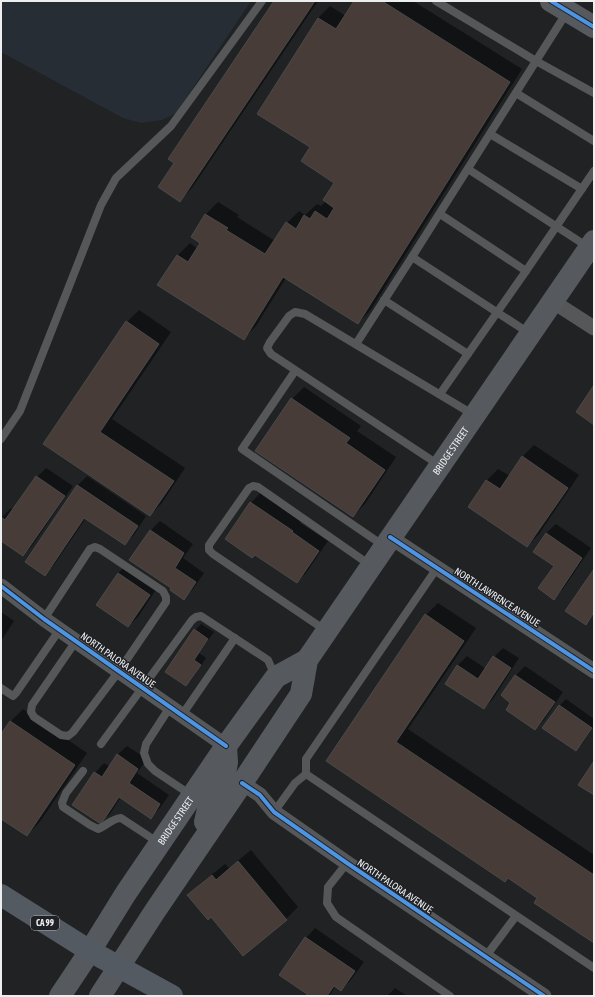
<svg xmlns="http://www.w3.org/2000/svg" width="595" height="997" font-family="'Asap Condensed',sans-serif">
<style>
.built{fill:#272d34}
.shadow{fill:#0007}
.building{fill:#473c37;stroke:#4a4a4b}
.lines{fill:none;stroke-linecap:round;stroke-linejoin:round}
.service{stroke:#565759;stroke-width:8}
.minor{stroke:#565759;stroke-width:15}
.secondary{stroke:#56595e;stroke-width:22}
.trunk{stroke:#545a62;stroke-width:22}
.cycleway-casing{stroke:#1f2125;stroke-width:6}
.cycleway{stroke:#4d94e3;stroke-width:4}
.labels{text-anchor:middle;dominant-baseline:central;stroke-width:3;stroke-linejoin:round;paint-order:stroke}
.shield{fill:#1f2125;stroke:#aeb0b3;stroke-width:1}
.shield-label{font-size:9px;font-weight:bold;fill:#eceef0}
.street-label{font-size:10px;fill:#eceef0;stroke:#1f2125}
</style>
<rect width="100%" height="100%" fill="#202224"/>
<polygon class="built" points="1,1 251,1 176,113 162,120 141,123 123,118 1,52"/>
<g class="shadow">
<polygon points="276,1 318,1 192,188 180,200 175,163"/>
<polygon points="356,1 413,1 522,69 370,311 358,323 286,278 256,326 244,338 178,255 190,243 198,249 202,242 192,236 206,214 218,202 239,215 237,217 275,241 287,223 299,211 305,215 317,204 321,206 326,201 335,182 311,147 318,18 330,6 346,16"/>
<polygon points="139,310 171,332 112,419 185,468 162,503 150,515 44,444 127,322"/>
<polygon points="304,387 361,426 357,431 396,457 365,504 353,516 257,451 292,399"/>
<polygon points="534,445 579,475 539,534 527,546 486,481 498,469 510,476 522,457"/>
<polygon points="46,468 73,486 32,546 23,555 1,540 1,518 11,508 13,510 37,477"/>
<polygon points="87,476 146,516 134,535 125,544 86,518 54,565 45,574 26,562 78,485"/>
<polygon points="260,493 301,521 300,523 328,541 306,573 297,582 251,503"/>
<polygon points="160,521 193,544 183,558 204,573 193,589 184,598 173,588 151,530"/>
<polygon points="556,524 591,548 563,589 553,598 555,566 534,552 546,533"/>
<polygon points="128,564 159,585 138,617 128,626 97,605 118,573"/>
<polygon points="438,603 476,628 408,729 594,855 594,942 539,898 328,761 426,615"/>
<polygon points="1,612 14,621 1,641"/>
<polygon points="201,624 214,632 199,653 206,658 192,679 186,685 166,671 195,630"/>
<polygon points="503,648 519,658 493,699 484,708 457,666 467,656 486,669 494,657"/>
<polygon points="525,666 563,692 544,720 535,729 512,702 503,695 516,675"/>
<polygon points="566,699 594,719 594,726 582,744 575,750 544,728 560,705"/>
<polygon points="23,709 87,753 39,823 27,835 1,818 1,736 11,721"/>
<polygon points="127,746 147,759 137,773 169,795 160,808 150,817 121,797 110,814 100,823 73,805 95,773 104,763 110,767 117,755"/>
<polygon points="251,850 298,907 286,919 211,916 189,895 201,883 225,864 229,868"/>
<polygon points="315,928 364,962 350,981 341,990 336,986 329,996 307,996 308,994 280,974 306,938"/>
<polygon points="395,988 407,996 387,996"/>
</g>
<g class="building">
<polygon points="274,1 315,1 180,202 158,187 174,163 168,159"/>
<polygon points="354,1 382,1 510,82 358,324 283,277 244,340 157,285 177,255 188,262 200,243 191,237 205,214 228,228 226,230 265,254 286,222 296,229 304,215 310,219 315,211 327,219 334,208 323,200 334,183 301,161 310,147 257,114 318,18 336,29"/>
<polygon points="126,321 159,344 100,432 174,481 150,516 43,444"/>
<polygon points="594,385 594,425 576,412"/>
<polygon points="291,398 350,438 346,443 385,470 353,517 255,451"/>
<polygon points="522,456 568,488 527,547 468,507 486,480 500,489"/>
<polygon points="36,476 65,496 23,556 1,541 1,517 5,520"/>
<polygon points="77,485 138,526 125,545 84,518 45,576 25,562"/>
<polygon points="250,502 293,531 292,532 319,551 297,583 255,555 252,558 225,539"/>
<polygon points="150,530 184,553 175,568 196,582 184,600 170,590 171,588 129,560"/>
<polygon points="546,533 582,558 554,600 538,588 554,566 533,552"/>
<polygon points="594,569 594,612 586,625 565,611"/>
<polygon points="118,573 150,595 128,627 96,605"/>
<polygon points="425,614 464,641 396,742 594,875 594,943 534,903 537,898 508,878 505,882 326,761"/>
<polygon points="194,629 208,639 194,660 201,665 186,686 165,672"/>
<polygon points="493,656 511,668 484,709 445,684 457,665 478,679"/>
<polygon points="515,675 555,702 535,730 506,710 510,703 501,695"/>
<polygon points="559,705 592,728 576,751 542,728"/>
<polygon points="10,721 75,765 27,836 1,819 1,734"/>
<polygon points="117,754 138,769 129,783 160,804 151,819 119,797 101,824 72,805 94,772 102,777"/>
<polygon points="594,761 594,795 578,785"/>
<polygon points="238,861 287,920 243,956 211,917 208,920 187,895 212,875 216,880"/>
<polygon points="305,937 355,971 341,991 334,986 327,996 306,996 307,994 279,975"/>
</g>
<g class="lines">
<g class="service">
<polyline points="436,1 536,61 594,93"/>
<polyline points="516,93 594,141"/>
<polyline points="490,134 582,189"/>
<polyline points="468,169 588,247"/>
<polyline points="440,214 526,271"/>
<polyline points="412,257 529,333"/>
<polyline points="384,300 468,354"/>
<polyline points="356,344 412,257 567,12"/>
<polyline points="295,371 242,449 384,546"/>
<polyline points="440,394 526,271 594,171"/>
<polyline points="1,439 20,411 101,205 116,178 171,126 262,1"/>
<polyline points="439,465 271,354 267,348 270,342 289,316 295,312 305,314 474,415"/>
<polyline points="44,619 90,549 95,547 100,549 163,591 166,597 166,602 119,671 73,732 68,736 61,735 34,717 31,712 32,705 76,641"/>
<polyline points="325,630 213,554 209,550 209,545 249,488 253,486 258,487 370,565"/>
<polyline points="1,688 13,696 16,693 60,629"/>
<polyline points="170,707 146,744 144,753 148,764 155,771 191,795"/>
<polyline points="182,715 235,638"/>
<polyline points="101,744 192,620 196,617 201,616 268,660 275,676"/>
<path d="M83 771 66 793 62 803 63 807 90 825 98 829C106 826 113 818 121 818L159 843"/>
<polyline points="306,774 594,968"/>
<polyline points="306,774 306,759 437,568"/>
<polyline points="274,812 295,783 306,774"/>
<polyline points="347,863 328,887 327,903 336,917 450,996"/>
<polyline points="486,956 516,916"/>
</g>
<g class="minor">
<polyline points="552,301 594,328"/>
<polyline points="390,537 594,671"/>
<polyline points="1,586 44,619 226,746"/>
<polyline points="242,783 260,795 274,812 347,863 544,996"/>
</g>
<g class="secondary">
<polyline points="551,1 594,27"/>
<polyline points="205,822 208,809 222,783 225,774 227,762 226,746"/>
<path id="s1" d="M60 996 90 951 126 893 226 746 276 677 307 660"/>
<path id="s2" d="M100 996 155 911 242 783 301 694 307 660 594 241"/>
</g>
<polyline class="trunk" points="1,895 90,951 172,996"/>
<defs>
<g id="cycleway">
<polyline points="551,1 594,27"/>
<polyline points="390,537 594,671"/>
<polyline points="1,586 44,619 226,746"/>
<polyline points="242,783 260,795 274,812 347,863 544,996"/>
</g>
</defs>
<use href="#cycleway" class="cycleway-casing"/>
<use href="#cycleway" class="cycleway"/>
</g>
<g class="labels">
<rect class="shield" x="31" y="916" width="28" height="14" rx="3"/>
<g class="shield-label">
<text x="45" y="923">CA 99</text>
</g>
<g class="street-label">
<text stroke="none"><textPath href="#s2" startOffset="651">BRIDGE STREET</textPath></text>
<text transform="translate(497 597) rotate(33)">NORTH LAWRENCE AVENUE</text>
<text transform="translate(118 660) rotate(35)">NORTH PALORA AVENUE</text>
<text stroke="none"><textPath href="#s1" startOffset="210">BRIDGE STREET</textPath></text>
<text transform="translate(395 886) rotate(34)">NORTH PALORA AVENUE</text>
</g>
</g>
<rect width="595" height="997" fill="none" stroke="#eceef0" stroke-width="4"/>
</svg>
